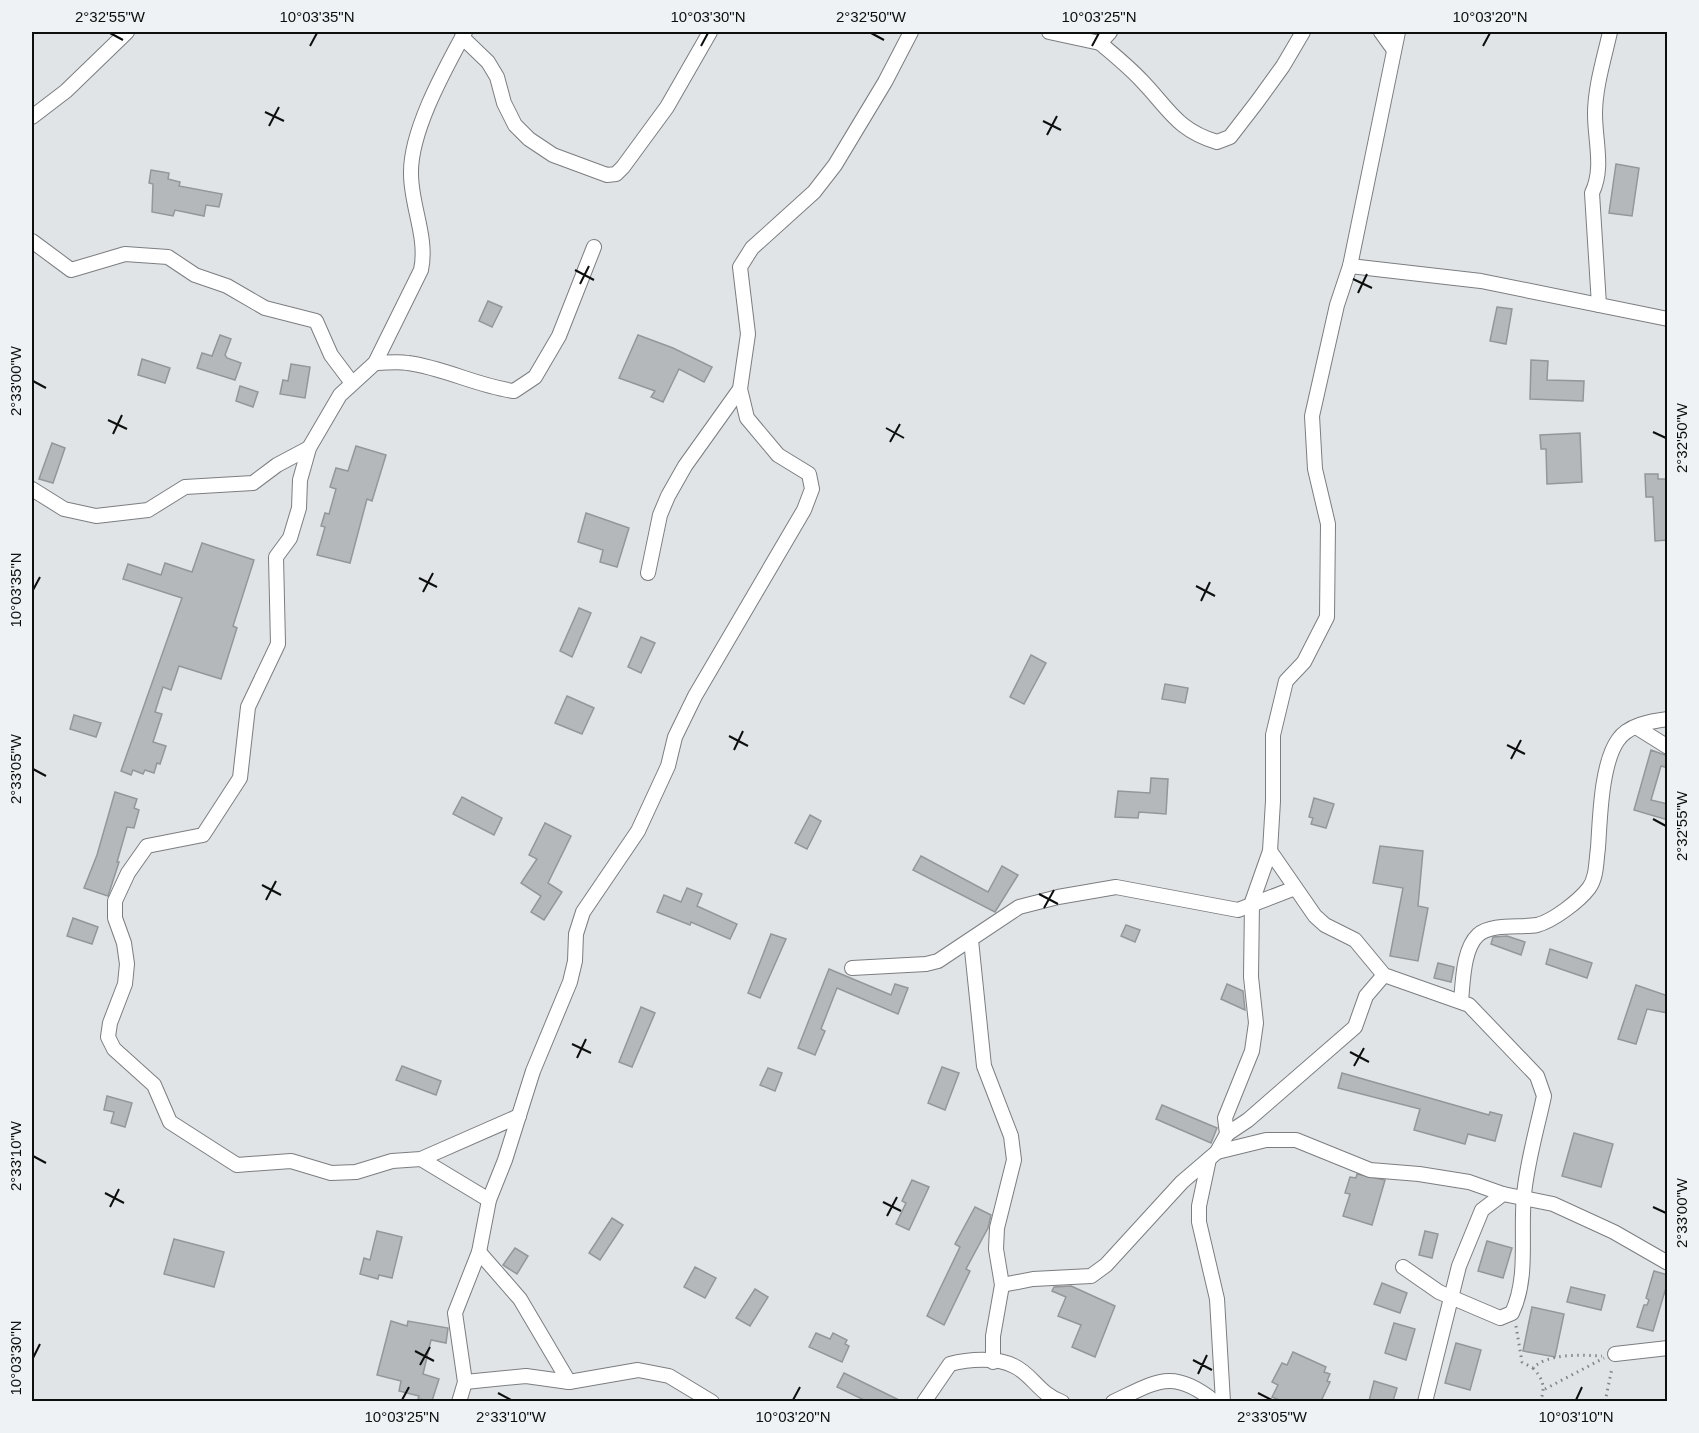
<svg xmlns="http://www.w3.org/2000/svg" width="1699" height="1433" font-family="Helvetica,sans-serif">
<style>
.building{fill:#b5b8ba;stroke:#949799;stroke-width:1.5}
.lines{fill:none;stroke-linecap:round;stroke-linejoin:round}
.street-casing{stroke:#7b7e80;stroke-width:16}
.path{stroke:#828485;stroke-width:3;stroke-dasharray:1.5 4.5;stroke-linecap:butt}
.street{stroke:#fff;stroke-width:14}
.ticks{fill:none;stroke:#0d0e0e;stroke-width:2}
.neatline{fill:none;stroke:#0d0e0e;stroke-width:2}
.ticks-label{font-size:15px;text-anchor:middle;fill:#0d0e0e}
</style>
<rect width="100%" height="100%" fill="#e1e4e6"/>
<g class="building">
<polygon points="1616,164 1639,168 1632,216 1609,213"/>
<polygon points="151,170 169,173 168,179 180,182 179,186 222,194 219,207 206,205 204,216 175,210 173,216 152,212 153,184 149,183"/>
<polygon points="488,301 502,307 492,327 479,321"/>
<polygon points="1497,307 1512,309 1506,344 1490,341"/>
<polygon points="220,335 231,339 225,355 227,358 241,363 235,380 197,368 202,353 212,356"/>
<polygon points="638,335 673,348 712,367 704,382 679,369 663,402 651,397 655,391 619,378"/>
<polygon points="142,359 170,368 165,383 138,375"/>
<polygon points="1531,360 1548,361 1547,380 1584,381 1583,401 1530,399"/>
<polygon points="291,364 310,367 305,398 280,394 283,380 288,381"/>
<polygon points="240,386 258,392 253,407 236,401"/>
<polygon points="1580,433 1582,482 1547,484 1546,449 1541,449 1540,435"/>
<polygon points="52,443 65,448 53,483 39,479"/>
<polygon points="356,446 386,455 372,501 367,499 350,563 317,555 325,527 321,526 325,513 329,514 336,489 330,487 336,468 348,471"/>
<polygon points="1645,474 1658,474 1658,479 1668,479 1668,540 1655,541 1653,497 1646,497"/>
<polygon points="586,513 629,528 617,567 600,562 603,550 578,542"/>
<polygon points="202,543 254,560 233,626 237,628 221,679 179,666 171,690 163,687 155,712 162,714 153,742 166,746 160,764 157,763 154,773 145,770 143,774 133,770 131,775 121,771 182,598 123,579 128,564 161,575 165,563 192,572"/>
<polygon points="579,608 591,613 572,657 560,651"/>
<polygon points="641,637 655,643 641,673 628,667"/>
<polygon points="1031,655 1046,663 1024,704 1010,697"/>
<polygon points="1165,684 1188,688 1185,703 1162,699"/>
<polygon points="567,696 594,708 582,734 555,723"/>
<polygon points="74,715 101,723 96,737 70,729"/>
<polygon points="1651,750 1668,756 1668,768 1661,766 1651,800 1668,804 1668,820 1634,810"/>
<polygon points="1151,778 1168,779 1166,814 1139,812 1138,818 1115,817 1118,791 1150,793"/>
<polygon points="115,792 137,799 134,808 139,810 134,828 127,827 117,862 119,862 108,896 84,888 97,855"/>
<polygon points="462,797 502,818 494,835 453,814"/>
<polygon points="1314,798 1334,804 1326,828 1311,824 1313,818 1309,817"/>
<polygon points="810,815 821,821 807,849 795,843"/>
<polygon points="545,823 571,836 548,883 562,892 544,920 531,912 541,896 521,883 537,859 529,855"/>
<polygon points="1380,846 1423,851 1418,906 1428,908 1418,961 1390,956 1403,888 1373,883"/>
<polygon points="921,856 988,892 1002,866 1018,875 995,912 913,870"/>
<polygon points="687,888 702,894 697,906 737,924 730,939 691,922 690,925 657,912 664,895 681,902"/>
<polygon points="73,918 98,927 92,944 67,936"/>
<polygon points="1126,925 1140,930 1135,942 1121,936"/>
<polygon points="771,934 786,939 760,998 748,993"/>
<polygon points="1507,936 1525,942 1521,955 1491,944 1493,937"/>
<polygon points="1550,949 1592,963 1587,978 1546,964"/>
<polygon points="1438,963 1454,967 1451,982 1434,978"/>
<polygon points="829,969 891,995 895,984 908,988 898,1014 837,988 821,1029 825,1031 815,1055 798,1048"/>
<polygon points="1227,984 1243,991 1245,1010 1221,999"/>
<polygon points="1636,985 1668,996 1668,1013 1647,1009 1636,1044 1618,1039"/>
<polygon points="641,1007 655,1013 632,1067 619,1062"/>
<polygon points="402,1066 441,1081 436,1095 396,1080"/>
<polygon points="942,1067 959,1073 945,1110 928,1103"/>
<polygon points="768,1068 782,1073 775,1091 760,1085"/>
<polygon points="1342,1073 1489,1115 1490,1112 1502,1115 1495,1141 1468,1134 1465,1144 1414,1130 1420,1109 1338,1088"/>
<polygon points="107,1096 132,1103 125,1127 111,1123 114,1112 104,1110"/>
<polygon points="1162,1105 1217,1128 1211,1143 1156,1119"/>
<polygon points="1574,1133 1613,1144 1601,1187 1562,1176"/>
<polygon points="1357,1174 1385,1180 1372,1225 1343,1216 1350,1194 1345,1193 1350,1177 1356,1178"/>
<polygon points="912,1180 929,1187 909,1230 896,1224 906,1203 902,1201"/>
<polygon points="975,1207 991,1215 988,1228 966,1269 970,1271 944,1325 927,1316 960,1247 955,1244"/>
<polygon points="612,1218 623,1225 600,1260 589,1253"/>
<polygon points="377,1231 402,1237 392,1278 379,1275 378,1279 360,1274 364,1258 370,1260"/>
<polygon points="1425,1231 1438,1234 1432,1258 1419,1255"/>
<polygon points="174,1239 224,1252 214,1287 164,1274"/>
<polygon points="1487,1241 1512,1248 1503,1278 1478,1271"/>
<polygon points="515,1248 528,1256 517,1274 503,1265"/>
<polygon points="695,1267 716,1278 705,1298 684,1287"/>
<polygon points="1654,1271 1668,1275 1668,1281 1653,1331 1637,1327 1644,1305 1647,1305 1649,1300 1646,1298"/>
<polygon points="1382,1283 1407,1293 1400,1313 1374,1304"/>
<polygon points="1071,1286 1115,1306 1095,1357 1072,1347 1081,1325 1058,1316 1066,1297 1052,1291 1054,1287"/>
<polygon points="1571,1287 1605,1295 1601,1310 1567,1302"/>
<polygon points="755,1289 768,1297 750,1326 736,1318"/>
<polygon points="1532,1307 1564,1314 1555,1357 1523,1351"/>
<polygon points="391,1321 407,1326 408,1321 448,1328 446,1343 431,1340 423,1374 439,1379 432,1401 418,1399 419,1396 399,1391 401,1381 377,1375"/>
<polygon points="1394,1323 1415,1329 1406,1360 1385,1353"/>
<polygon points="816,1333 830,1339 833,1333 847,1340 845,1344 849,1346 842,1362 809,1347"/>
<polygon points="1456,1343 1481,1350 1470,1390 1445,1383"/>
<polygon points="1293,1352 1326,1367 1324,1372 1330,1374 1327,1381 1330,1382 1321,1401 1282,1401 1272,1397 1278,1385 1272,1382 1282,1363 1287,1365"/>
<polygon points="844,1373 901,1401 866,1401 837,1387"/>
<polygon points="1374,1381 1397,1388 1393,1401 1369,1401"/>
</g>
<g class="lines">
<defs>
<g id="street">
<path d="M465 32C445 69 410 131 411 174 411 206 428 238 421 270L375 363 340 395 309 448 300 480 299 508 290 538 276 557 278 644 248 707 240 778 203 835 147 846 128 873 115 901V918L124 943 127 964 125 984 110 1023 108 1037 114 1049 154 1085 170 1122 237 1165 291 1161 331 1173 356 1172 392 1161 421 1159 519 1116"/>
<polyline points="1049,32 1100,43 1110,32"/>
<polyline points="1381,32 1394,50"/>
<polyline points="462,37 488,62 497,77 504,103 515,125 529,139 553,155 607,175 616,174 623,167 667,107 710,32"/>
<path d="M1100 43C1114 55 1129 67 1142 81 1169 109 1177 130 1217 142L1230 137 1257 102 1283 66 1303 32"/>
<polyline points="32,117 66,91 127,32"/>
<polyline points="32,241 71,270 125,254 168,257 195,275 227,286 265,308 316,321 331,355 352,383"/>
<polyline points="1350,266 1481,281 1668,319"/>
<path d="M1599 305 1592 193C1604 168 1595 141 1595 114 1595 87 1604 59 1610 32"/>
<path d="M375 363C386 363 397 361 408 363 445 368 477 386 514 391L535 377 559 336 594 247"/>
<polyline points="32,489 64,509 96,516 148,510 185,487 253,483 277,465 309,448"/>
<polyline points="648,573 660,515 668,496 685,466 740,389"/>
<polyline points="1636,727 1668,747"/>
<path d="M1270 851 1315 916 1325 925 1355 940 1384 975 1469 1005 1537 1076 1544 1096C1537 1129 1527 1162 1524 1195 1520 1234 1529 1277 1512 1313L1500 1318 1439 1292 1403 1267"/>
<polyline points="971,940 984,1066 1011,1136 1014,1160 997,1228 996,1249 1002,1285 993,1336 993,1362"/>
<polyline points="852,968 926,964 938,961 1019,907 1058,897 1116,887 1238,910 1295,888"/>
<path d="M1461 1001C1463 982 1463 949 1478 935 1492 923 1520 928 1537 925 1553 921 1579 901 1589 888 1597 877 1596 861 1598 848 1600 819 1601 764 1618 740 1628 725 1651 721 1668 719"/>
<polyline points="1227,1134 1248,1120 1355,1027 1366,996 1384,975"/>
<polyline points="1217,1152 1266,1140 1296,1140 1370,1170 1419,1174 1469,1182 1503,1194 1553,1204 1614,1232 1668,1263"/>
<polyline points="421,1159 489,1200"/>
<polyline points="1209,1159 1199,1206 1199,1222 1217,1299 1223,1402"/>
<polyline points="479,1252 520,1299 569,1382"/>
<polyline points="1002,1285 1033,1279 1091,1276 1106,1265 1182,1182 1217,1152 1227,1134 1225,1118 1252,1051 1256,1023 1251,977 1252,902 1270,851 1273,801 1273,735 1286,681 1304,662 1327,617 1328,524 1315,469 1312,416 1337,305 1350,266 1398,32"/>
<polyline points="1615,1354 1668,1348"/>
<polyline points="465,1382 526,1376 569,1382 638,1370 669,1376 712,1402"/>
<polyline points="459,1402 465,1382 455,1313 479,1252 489,1200 505,1160 533,1071 570,982 575,961 576,934 583,912 638,831 668,766 675,737 695,696 804,510 812,489 809,474 778,455 747,418 740,389 748,334 740,267 752,248 814,192 835,165 885,82 911,32"/>
<path d="M924 1402 950 1364C968 1359 997 1357 1014 1366 1032 1374 1040 1395 1062 1402"/>
<path d="M1113 1402C1156 1382 1172 1367 1215 1402"/>
<polyline points="1425,1402 1459,1266 1482,1210 1503,1194"/>
</g>
</defs>
<use href="#street" class="street-casing"/>
<g class="path">
<path d="M1516 1326 1522 1362 1533 1368C1548 1353 1581 1355 1602 1356"/>
<path d="M1533 1368C1543 1379 1546 1387 1540 1402"/>
<polyline points="1545,1389 1604,1358"/>
<polyline points="1605,1402 1612,1368"/>
</g>
<use href="#street" class="street"/>
</g>
<path class="ticks" d="M110 33 123 40M871 33 884 40M310 46 317 33M701 46 708 33M1092 46 1099 33M1483 46 1490 33M265 112 284 121M1043 121 1061 130M269 126 279 107M1047 135 1057 116M575 270 594 280M1353 279 1372 288M580 284 589 266M1358 293 1367 274M33 381 46 388M108 420 127 429M886 428 904 438M1653 432 1666 438M113 434 122 415M890 442 900 424M419 578 437 587M1196 586 1215 596M33 590 40 577M423 592 433 573M1201 601 1210 582M729 736 748 746M1507 745 1525 754M734 750 743 731M1511 759 1521 740M33 769 46 776M1653 819 1666 826M262 885 281 895M1039 894 1058 904M266 900 276 881M1044 908 1054 890M572 1044 591 1053M1350 1052 1369 1062M577 1058 586 1039M1354 1066 1364 1048M33 1156 46 1163M105 1193 124 1203M883 1202 901 1211M110 1207 119 1189M1653 1207 1666 1213M887 1216 897 1197M415 1351 434 1361M33 1358 40 1344M1193 1360 1212 1370M420 1365 430 1347M1198 1374 1207 1355M498 1393 511 1400M1258 1393 1272 1400M402 1400 409 1387M793 1400 800 1387M1576 1400 1582 1387"/>
<rect width="1699" height="1433" fill="none" stroke="#eef2f4" stroke-width="66"/>
<rect x="33" y="33" width="1633" height="1367" class="neatline"/>
<g class="ticks-label">
<text x="110" y="22">2°32'55"W</text>
<text x="317" y="22">10°03'35"N</text>
<text x="708" y="22">10°03'30"N</text>
<text x="871" y="22">2°32'50"W</text>
<text x="1099" y="22">10°03'25"N</text>
<text x="1490" y="22">10°03'20"N</text>
<text transform="translate(16 381) rotate(-90)" y="5">2°33'00"W</text>
<text transform="translate(1682 438) rotate(-90)" y="5">2°32'50"W</text>
<text transform="translate(16 590) rotate(-90)" y="5">10°03'35"N</text>
<text transform="translate(16 769) rotate(-90)" y="5">2°33'05"W</text>
<text transform="translate(1682 826) rotate(-90)" y="5">2°32'55"W</text>
<text transform="translate(16 1156) rotate(-90)" y="5">2°33'10"W</text>
<text transform="translate(1682 1213) rotate(-90)" y="5">2°33'00"W</text>
<text transform="translate(16 1358) rotate(-90)" y="5">10°03'30"N</text>
<text x="402" y="1422">10°03'25"N</text>
<text x="511" y="1422">2°33'10"W</text>
<text x="793" y="1422">10°03'20"N</text>
<text x="1272" y="1422">2°33'05"W</text>
<text x="1576" y="1422">10°03'10"N</text>
</g>
</svg>
